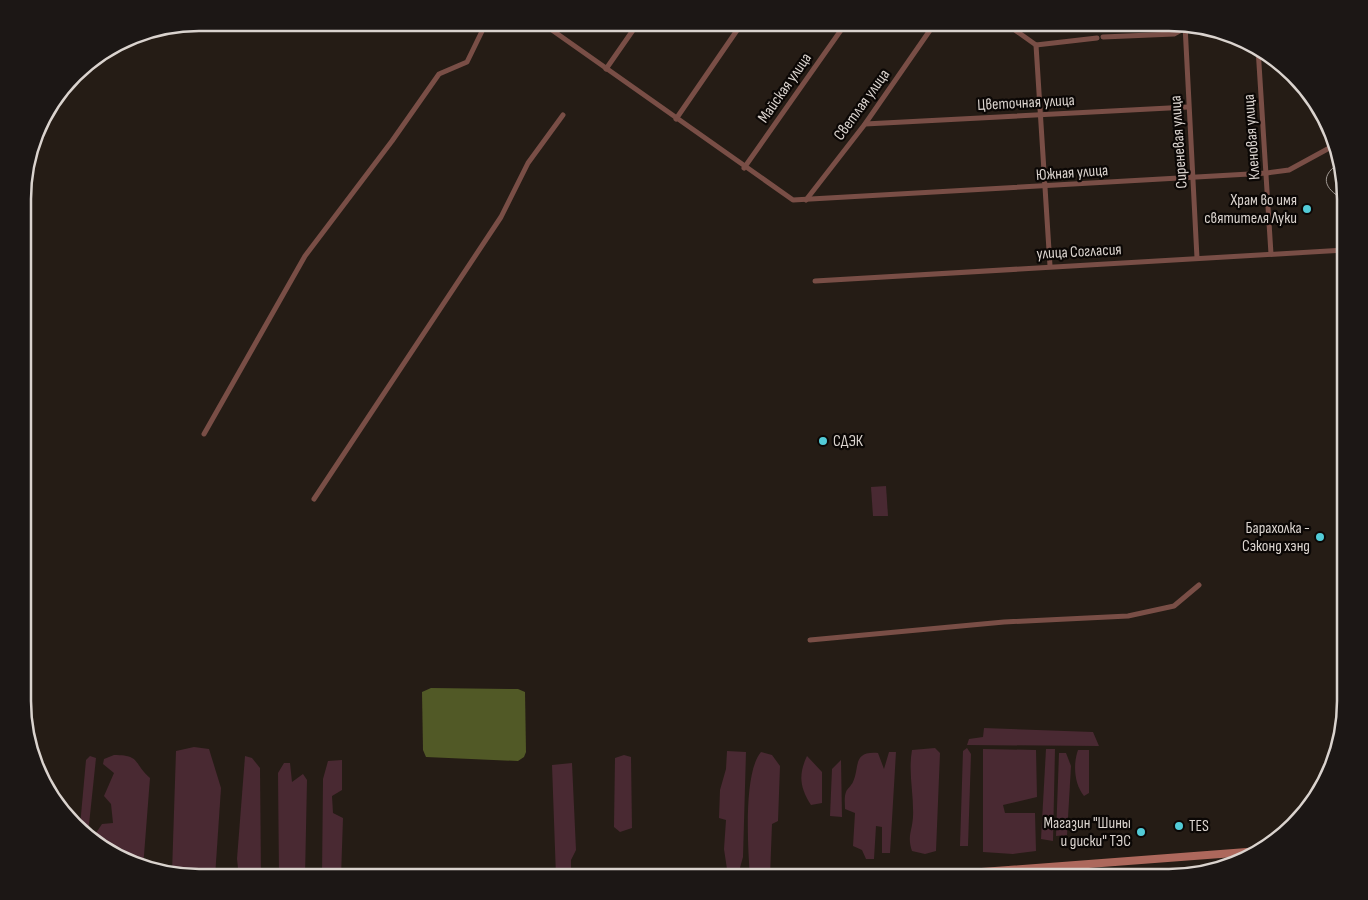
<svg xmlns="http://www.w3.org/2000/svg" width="1368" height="900" font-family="'Sofia Sans Condensed',sans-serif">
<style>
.green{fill:#492932}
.water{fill:#515926}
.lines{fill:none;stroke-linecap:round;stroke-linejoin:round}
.street{stroke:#794e46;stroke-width:5}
.secondary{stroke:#ad685c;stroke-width:8}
.tram{stroke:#a29a94;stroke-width:1}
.poi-dot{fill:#52cbd7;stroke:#0b0705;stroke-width:2}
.labels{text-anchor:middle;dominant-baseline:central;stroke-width:4.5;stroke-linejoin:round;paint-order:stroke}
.street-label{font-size:16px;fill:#dad3ce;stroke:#0b0705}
.poi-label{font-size:16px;fill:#dad3ce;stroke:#0b0705;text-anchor:end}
.rim{fill:none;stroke:#dad3ce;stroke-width:2.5}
</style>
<rect width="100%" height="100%" fill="#251c15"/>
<g class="green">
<polygon points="886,486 888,516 873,516 871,487"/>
<polygon points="984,728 1093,732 1099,746 967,745 969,739 983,737"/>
<polygon points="194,747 209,749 221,788 215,877 172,873 176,751"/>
<path d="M935 748 940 753 936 851 925 854 912 851C907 836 912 832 913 817 914 794 908 773 912 750Z"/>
<polygon points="967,748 971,754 968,846 960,846 963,751"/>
<polygon points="983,749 1036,750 1037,797 1003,805 1005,813 1035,813 1036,851 1013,854 983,852"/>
<polygon points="1046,749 1055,749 1053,841 1041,839"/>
<path d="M1078 750H1089V793L1084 796C1074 784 1073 764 1078 750Z"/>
<polygon points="727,751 746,752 743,857 738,875 728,876 724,849 726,820 719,818 720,790 726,769"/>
<path d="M761 752 772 755 780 766 778 821 772 824 770 877H750C748 849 743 773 761 752Z"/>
<path d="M889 752H896L890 853H882V827L876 826 874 859H866L862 850 853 846 855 813 845 809C845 804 844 797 846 792 847 789 851 786 853 782 860 767 852 751 878 753L884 769Z"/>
<polygon points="1059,753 1066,753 1071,766 1067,835 1056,836"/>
<path d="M114 755C141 755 133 763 150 778L143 868 101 848 95 842 96 833 102 824 113 823 111 804 104 796 114 773 103 764 104 759Z"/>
<polygon points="624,755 631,757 632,828 620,832 614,827 615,758"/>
<polygon points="90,756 96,758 88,834 80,826 86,760"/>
<polygon points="245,756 252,758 260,768 261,877 239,877 237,859"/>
<path d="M807 756 822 772V803L811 805C800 788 798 775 807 756Z"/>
<polygon points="342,760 342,790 332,796 333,813 343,818 341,877 322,877 323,779 328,761"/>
<polygon points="841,760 842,817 830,816 832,769"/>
<polygon points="284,763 290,763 292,782 303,774 307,780 305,877 279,877 278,773"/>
<polygon points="572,763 576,850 571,860 571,877 556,877 552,765"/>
</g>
<polygon class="water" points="431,688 518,689 525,692 526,752 524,757 518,761 426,757 423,750 422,692"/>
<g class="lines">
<g class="street">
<polyline points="542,23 793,200 1267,173 1289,170 1333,146"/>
<polyline points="1005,23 1036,45 1097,38"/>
<polyline points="1185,25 1197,258"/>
<polyline points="1018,32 1024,23"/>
<polyline points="1103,37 1174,34 1185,28 1199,27"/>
<polyline points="1036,45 1050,266"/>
<polyline points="1258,48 1271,254"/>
<polyline points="606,69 638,23"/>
<polyline points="676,119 742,23"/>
<polyline points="865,124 1188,107"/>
<polyline points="744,168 846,23"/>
<polyline points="806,200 865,124 935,23"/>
<polyline points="815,281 1345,250"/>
<polyline points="204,434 305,256 392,141 439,74 467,62 486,23"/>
<polyline points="314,499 501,217 528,163 563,115"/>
<polyline points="810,640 1004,622 1128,616 1174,606 1199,585"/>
</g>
<polyline class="secondary" points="915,877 1260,851"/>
<path class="tram" d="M1338 164C1317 178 1327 191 1345 200"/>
</g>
<g class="poi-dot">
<circle cx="1307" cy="209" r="5"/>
<circle cx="823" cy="441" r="5"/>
<circle cx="1320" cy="537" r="5"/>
<circle cx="1179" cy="826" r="5"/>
<circle cx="1141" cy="832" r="5"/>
</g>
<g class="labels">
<g class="street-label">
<text transform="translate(785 88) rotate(-55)">Майская улица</text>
<text transform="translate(1026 103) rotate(-3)">Цветочная улица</text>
<text transform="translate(862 105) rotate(-54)">Светлая улица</text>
<text transform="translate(1252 137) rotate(-94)">Кленовая улица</text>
<text transform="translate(1179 142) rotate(-94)">Сиреневая улица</text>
<text transform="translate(1072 173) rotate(-4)">Южная улица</text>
<text transform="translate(1079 252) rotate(-3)">улица Согласия</text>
</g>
<g class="poi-label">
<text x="1297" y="200">Храм во имя<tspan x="1297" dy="18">святителя Луки</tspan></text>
<text x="833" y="441" text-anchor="start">СДЭК</text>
<text x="1310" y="528">Барахолка -<tspan x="1310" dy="18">Сэконд хэнд</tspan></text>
<text x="1131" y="823">Магазин "Шины<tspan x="1131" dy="18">и диски" ТЭС</tspan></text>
<text x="1189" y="826" text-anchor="start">TES</text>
</g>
</g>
<path d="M0 0H1368V900H0ZM199 31H1169A168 168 0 0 1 1337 199V701A168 168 0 0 1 1169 869H199A168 168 0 0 1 31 701V199A168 168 0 0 1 199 31Z" fill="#1c1715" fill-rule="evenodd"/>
<path class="rim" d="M199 31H1169A168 168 0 0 1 1337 199V701A168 168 0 0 1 1169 869H199A168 168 0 0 1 31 701V199A168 168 0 0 1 199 31Z"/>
</svg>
